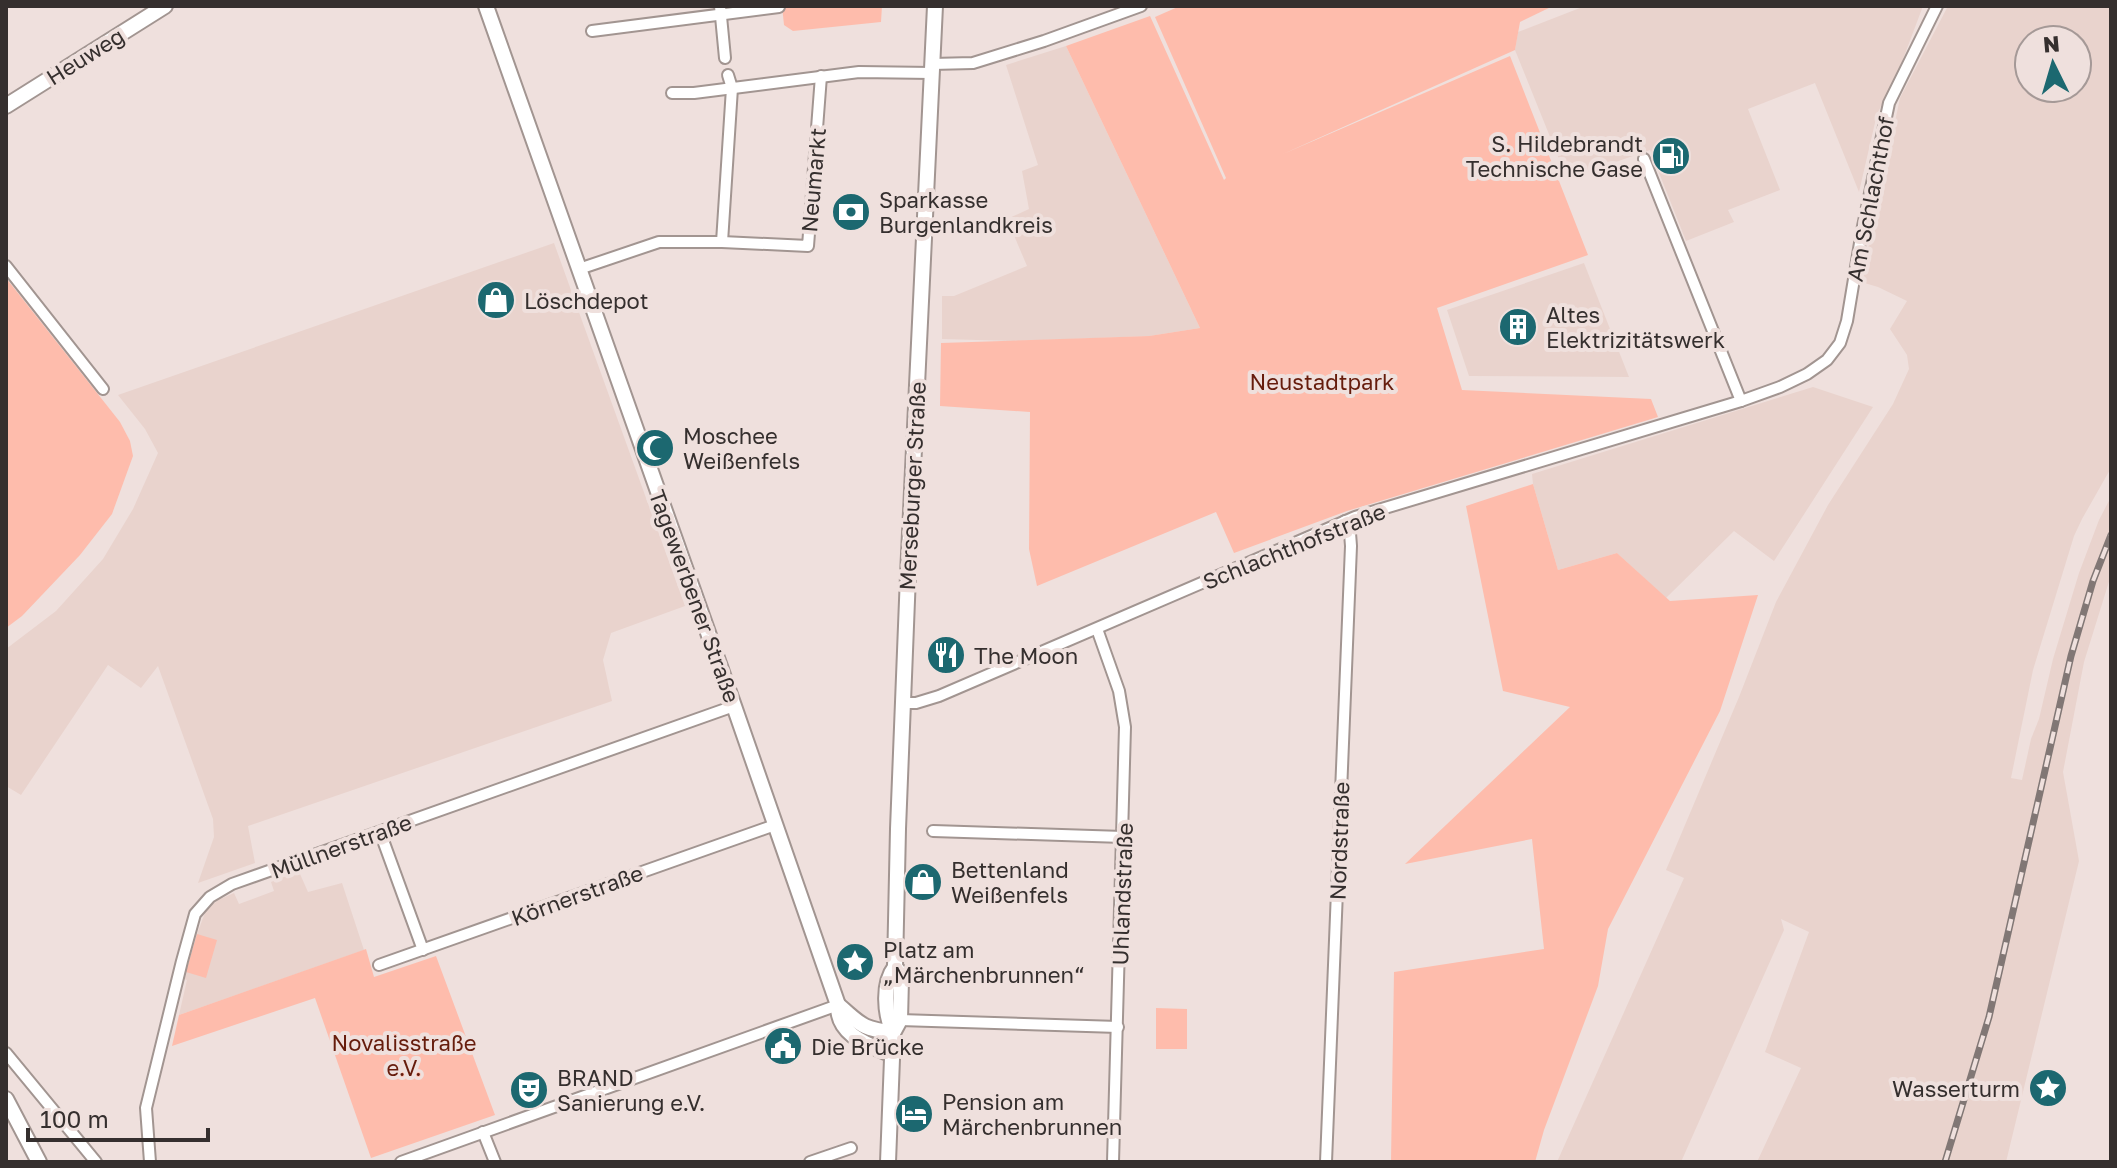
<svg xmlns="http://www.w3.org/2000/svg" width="2117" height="1168" font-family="'Golos Text',sans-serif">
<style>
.built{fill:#e9d3cd;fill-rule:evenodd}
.green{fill:#febcac}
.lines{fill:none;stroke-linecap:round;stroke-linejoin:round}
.street-casing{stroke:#a29591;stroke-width:14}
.secondary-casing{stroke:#a29591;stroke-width:18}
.street{stroke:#fff;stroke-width:10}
.secondary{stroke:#fff;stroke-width:14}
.rail-casing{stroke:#817775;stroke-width:7}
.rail{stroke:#efe0dd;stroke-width:4;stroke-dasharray:12;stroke-linecap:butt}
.labels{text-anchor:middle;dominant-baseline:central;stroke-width:8;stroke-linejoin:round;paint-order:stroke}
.street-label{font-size:22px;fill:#352f2e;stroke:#efe0dd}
.poi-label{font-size:22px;fill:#352f2e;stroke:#efe0dd;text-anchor:start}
.park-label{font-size:22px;fill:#661c0c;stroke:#efe0dd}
</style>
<rect width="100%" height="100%" fill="#efe0dd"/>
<g class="built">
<polygon points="1585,6 1923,6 1897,75 1877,114 1859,192 1815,83 1748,109 1780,190 1728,210 1734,222 1686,241 1650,150 1567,179 1515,50 1518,32"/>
<path d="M1948 6H2111V468L2082 519 2074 536 2033 670 2011 778 2022 780 2031 739 2039 719 2053 659 2079 573 2099 520 2111 497V575L2084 662 2063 772 2079 861 2006 1162H1757L1801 1068 1765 1052 1809 932 1781 919 1784 930 1681 1162H1557L1684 878 1666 870 1739 697 1776 602 1828 505 1893 404 1909 369 1907 355 1890 329 1907 301 1878 287 1861 282 1900 98ZM2029 40H2077V88H2029Z"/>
<polygon points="1066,46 1200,328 1149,336 1014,341 942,339 942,296 954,296 1027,266 1007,219 1029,209 1022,171 1038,165 1006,65"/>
<polygon points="554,243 685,606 611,633 603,660 612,701 248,826 255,863 198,883 214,837 213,819 158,666 141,688 108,665 21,795 6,786 6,649 56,611 103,559 133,509 158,453 145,429 118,395"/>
<polygon points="1584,263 1629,377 1469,376 1447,310"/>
<polygon points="1813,387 1873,407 1774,561 1734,531 1666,598 1617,553 1558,570 1533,484 1532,474"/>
<polygon points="294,873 295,875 300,874 308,892 342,883 364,950 179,1015 187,980 184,979 197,934 206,910 218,900 234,893 239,904 274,891 271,882"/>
</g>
<g class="green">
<polygon points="782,6 882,6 881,22 793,31 784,25"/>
<polygon points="1180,6 1553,6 1520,22 1515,50 1283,154 1510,56 1588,255 1437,308 1462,390 1651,399 1658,417 1347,511 1234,553 1216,512 1037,586 1029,549 1030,412 940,406 941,343 1149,336 1200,328 1066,46 1150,16 1224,180 1226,178 1155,17"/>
<polygon points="6,278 120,422 130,441 133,456 112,514 80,555 22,616 6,628"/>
<polygon points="1533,484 1558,570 1617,553 1670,601 1758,595 1720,711 1608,929 1598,986 1544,1130 1535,1162 1391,1162 1394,972 1544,949 1532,839 1405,864 1570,707 1503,691 1466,506"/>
<polygon points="197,934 217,940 206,978 186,972"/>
<polygon points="366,949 374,977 436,956 495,1115 371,1158 315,998 172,1046 179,1015"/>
<polygon points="1156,1008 1187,1009 1187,1049 1156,1049"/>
</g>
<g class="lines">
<defs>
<g id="street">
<polyline points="720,6 725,58"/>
<polyline points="592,31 779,7"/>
<polyline points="932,64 973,63 1044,41 1141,6"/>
<polyline points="672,93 694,93 859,72 932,73"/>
<polyline points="1644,159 1741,401"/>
<polyline points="722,242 732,88 728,75"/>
<polyline points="6,266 103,389"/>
<polyline points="579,269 659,242 722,242 808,246 821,76"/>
<polyline points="1097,629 1119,691 1125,727 1113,1162"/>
<polyline points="903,703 916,703 939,696 1355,517 1741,401 1780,387 1807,374 1827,360 1840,343 1847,321 1862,231 1889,103 1937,6"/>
<polyline points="933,831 1123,837"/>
<polyline points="380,832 423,950"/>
<polyline points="379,965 775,825"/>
<polyline points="900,1020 1118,1027"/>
<polyline points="6,1053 96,1162"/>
<polyline points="483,1132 495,1162"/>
<polyline points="150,1162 146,1108 182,961 195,914 210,897 232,884 734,706"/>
<polyline points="401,1162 838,1005"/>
<polyline points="810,1162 851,1148"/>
<polyline points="1326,1162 1351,546 1350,533 1345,521"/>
</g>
<g id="secondary">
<path d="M486 6 734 706 838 1005C837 1036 869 1045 893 1055"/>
<polyline points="6,106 165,6"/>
<path d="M838 1005C862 1025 860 1028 893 1033"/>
<polyline points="893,1033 900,1020 901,979 900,973 895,967"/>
<polyline points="6,1099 39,1162"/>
<path d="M888 1162 893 1033C885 1014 882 984 895 967L898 829 908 575 935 6"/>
</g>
</defs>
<use href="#street" class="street-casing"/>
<use href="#secondary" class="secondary-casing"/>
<use href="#street" class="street"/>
<use href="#secondary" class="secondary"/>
<defs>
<polyline id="rail" points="1945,1162 1989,1017 2071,656 2093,581 2111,535"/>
</defs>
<use href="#rail" class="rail-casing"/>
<use href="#rail" class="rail"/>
</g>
<defs>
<symbol id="fuel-disc" viewBox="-11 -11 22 22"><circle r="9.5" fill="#1c6870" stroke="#efe0dd"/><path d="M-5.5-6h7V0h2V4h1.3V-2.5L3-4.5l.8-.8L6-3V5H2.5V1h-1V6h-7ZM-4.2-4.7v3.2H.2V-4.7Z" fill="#fff"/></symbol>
<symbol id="bank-disc" viewBox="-11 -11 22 22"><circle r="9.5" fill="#1c6870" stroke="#efe0dd"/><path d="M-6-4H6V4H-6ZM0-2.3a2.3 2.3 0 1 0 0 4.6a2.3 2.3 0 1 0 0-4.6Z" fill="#fff"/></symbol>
<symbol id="shop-disc" viewBox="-11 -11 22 22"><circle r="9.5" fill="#1c6870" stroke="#efe0dd"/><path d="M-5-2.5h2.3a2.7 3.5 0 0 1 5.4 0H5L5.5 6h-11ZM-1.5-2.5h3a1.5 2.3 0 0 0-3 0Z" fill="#fff"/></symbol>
<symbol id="building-disc" viewBox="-11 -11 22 22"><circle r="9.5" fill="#1c6870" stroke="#efe0dd"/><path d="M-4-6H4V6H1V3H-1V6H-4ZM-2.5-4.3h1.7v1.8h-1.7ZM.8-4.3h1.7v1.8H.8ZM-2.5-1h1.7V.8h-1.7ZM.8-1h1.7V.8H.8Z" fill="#fff"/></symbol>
<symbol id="mosque-disc" viewBox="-11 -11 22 22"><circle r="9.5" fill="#1c6870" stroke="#efe0dd"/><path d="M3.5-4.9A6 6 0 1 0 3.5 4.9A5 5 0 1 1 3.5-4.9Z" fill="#fff"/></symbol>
<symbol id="restaurant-disc" viewBox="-11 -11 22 22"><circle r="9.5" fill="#1c6870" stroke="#efe0dd"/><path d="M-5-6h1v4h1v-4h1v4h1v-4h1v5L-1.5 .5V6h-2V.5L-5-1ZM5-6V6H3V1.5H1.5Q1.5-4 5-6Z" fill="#fff"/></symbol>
<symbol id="sight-disc" viewBox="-11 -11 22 22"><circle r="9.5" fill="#1c6870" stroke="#efe0dd"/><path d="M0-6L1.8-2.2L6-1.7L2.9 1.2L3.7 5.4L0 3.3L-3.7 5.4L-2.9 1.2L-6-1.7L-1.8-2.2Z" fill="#fff"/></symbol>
<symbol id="civic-disc" viewBox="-11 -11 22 22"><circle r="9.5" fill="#1c6870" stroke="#efe0dd"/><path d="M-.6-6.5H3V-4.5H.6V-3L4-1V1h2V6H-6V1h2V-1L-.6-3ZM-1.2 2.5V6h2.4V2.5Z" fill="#fff"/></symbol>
<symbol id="theatre-disc" viewBox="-11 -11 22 22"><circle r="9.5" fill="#1c6870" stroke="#efe0dd"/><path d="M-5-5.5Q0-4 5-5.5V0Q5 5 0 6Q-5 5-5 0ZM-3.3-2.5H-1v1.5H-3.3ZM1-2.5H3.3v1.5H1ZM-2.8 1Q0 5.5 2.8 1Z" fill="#fff"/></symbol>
<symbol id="hotel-disc" viewBox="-11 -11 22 22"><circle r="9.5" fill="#1c6870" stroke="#efe0dd"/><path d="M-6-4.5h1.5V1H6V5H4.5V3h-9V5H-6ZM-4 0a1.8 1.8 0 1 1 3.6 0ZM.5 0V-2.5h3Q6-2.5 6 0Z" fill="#fff"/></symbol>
</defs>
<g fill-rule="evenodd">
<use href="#fuel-disc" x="1649" y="134" width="44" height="44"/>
<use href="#bank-disc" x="829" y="190" width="44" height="44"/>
<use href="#shop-disc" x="474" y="278" width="44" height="44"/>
<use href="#building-disc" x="1496" y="305" width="44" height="44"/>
<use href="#mosque-disc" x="633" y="426" width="44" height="44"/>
<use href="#restaurant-disc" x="924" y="633" width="44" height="44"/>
<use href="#shop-disc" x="901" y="860" width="44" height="44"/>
<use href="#sight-disc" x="833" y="940" width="44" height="44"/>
<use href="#civic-disc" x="761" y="1024" width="44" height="44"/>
<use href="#sight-disc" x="2026" y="1066" width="44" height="44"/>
<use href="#theatre-disc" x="507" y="1068" width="44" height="44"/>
<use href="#hotel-disc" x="892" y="1092" width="44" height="44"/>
</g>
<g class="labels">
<g class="street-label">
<text transform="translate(85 56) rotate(-32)">Heuweg</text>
<text transform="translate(813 180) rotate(-85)">Neumarkt</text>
<text transform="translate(1870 199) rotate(-79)">Am Schlachthof</text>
<text transform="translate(912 486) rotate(-87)">Merseburger Straße</text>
<text transform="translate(1294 546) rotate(-22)">Schlachthofstraße</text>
<text transform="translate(695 596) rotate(70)">Tagewerbener Straße</text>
<text transform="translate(1339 841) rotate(-88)">Nordstraße</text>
<text transform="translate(341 846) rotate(-20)">Müllnerstraße</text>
<text transform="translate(1122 894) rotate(-88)">Uhlandstraße</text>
<text transform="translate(577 895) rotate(-20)">Körnerstraße</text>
</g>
<g class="poi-label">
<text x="1643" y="143" text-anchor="end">S. Hildebrandt<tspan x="1643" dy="25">Technische Gase</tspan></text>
<text x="879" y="199">Sparkasse<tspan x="879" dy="25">Burgenlandkreis</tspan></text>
<text x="524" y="300">Löschdepot</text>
<text x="1546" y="314">Altes<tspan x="1546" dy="25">Elektrizitätswerk</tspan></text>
<text x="683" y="435">Moschee<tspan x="683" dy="25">Weißenfels</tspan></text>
<text x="974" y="655">The Moon</text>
<text x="951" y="869">Bettenland<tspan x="951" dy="25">Weißenfels</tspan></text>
<text x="883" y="949">Platz am<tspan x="883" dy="25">„Märchenbrunnen“</tspan></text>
<text x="811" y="1046">Die Brücke</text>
<text x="557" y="1077">BRAND<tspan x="557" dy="25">Sanierung e.V.</tspan></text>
<text x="2020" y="1088" text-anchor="end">Wasserturm</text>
<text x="942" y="1101">Pension am<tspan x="942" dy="25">Märchenbrunnen</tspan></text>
</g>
<g class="park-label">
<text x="1322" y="381">Neustadtpark</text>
<text x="404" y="1042">Novalisstraße<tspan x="404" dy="25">e.V.</tspan></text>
</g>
</g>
<rect width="2117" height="1168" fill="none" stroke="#352f2e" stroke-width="16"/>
<g transform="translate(2053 64) rotate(355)"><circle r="38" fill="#efe0dd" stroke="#a59997" stroke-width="2"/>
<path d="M0-6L14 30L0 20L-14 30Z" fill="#1c6870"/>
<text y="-12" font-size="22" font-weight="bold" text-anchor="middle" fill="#352f2e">N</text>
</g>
<path d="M28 1128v12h180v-12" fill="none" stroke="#352f2e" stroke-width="4"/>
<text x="40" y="1128" font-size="24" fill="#352f2e" stroke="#efe0dd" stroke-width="6" paint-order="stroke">100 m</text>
</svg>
